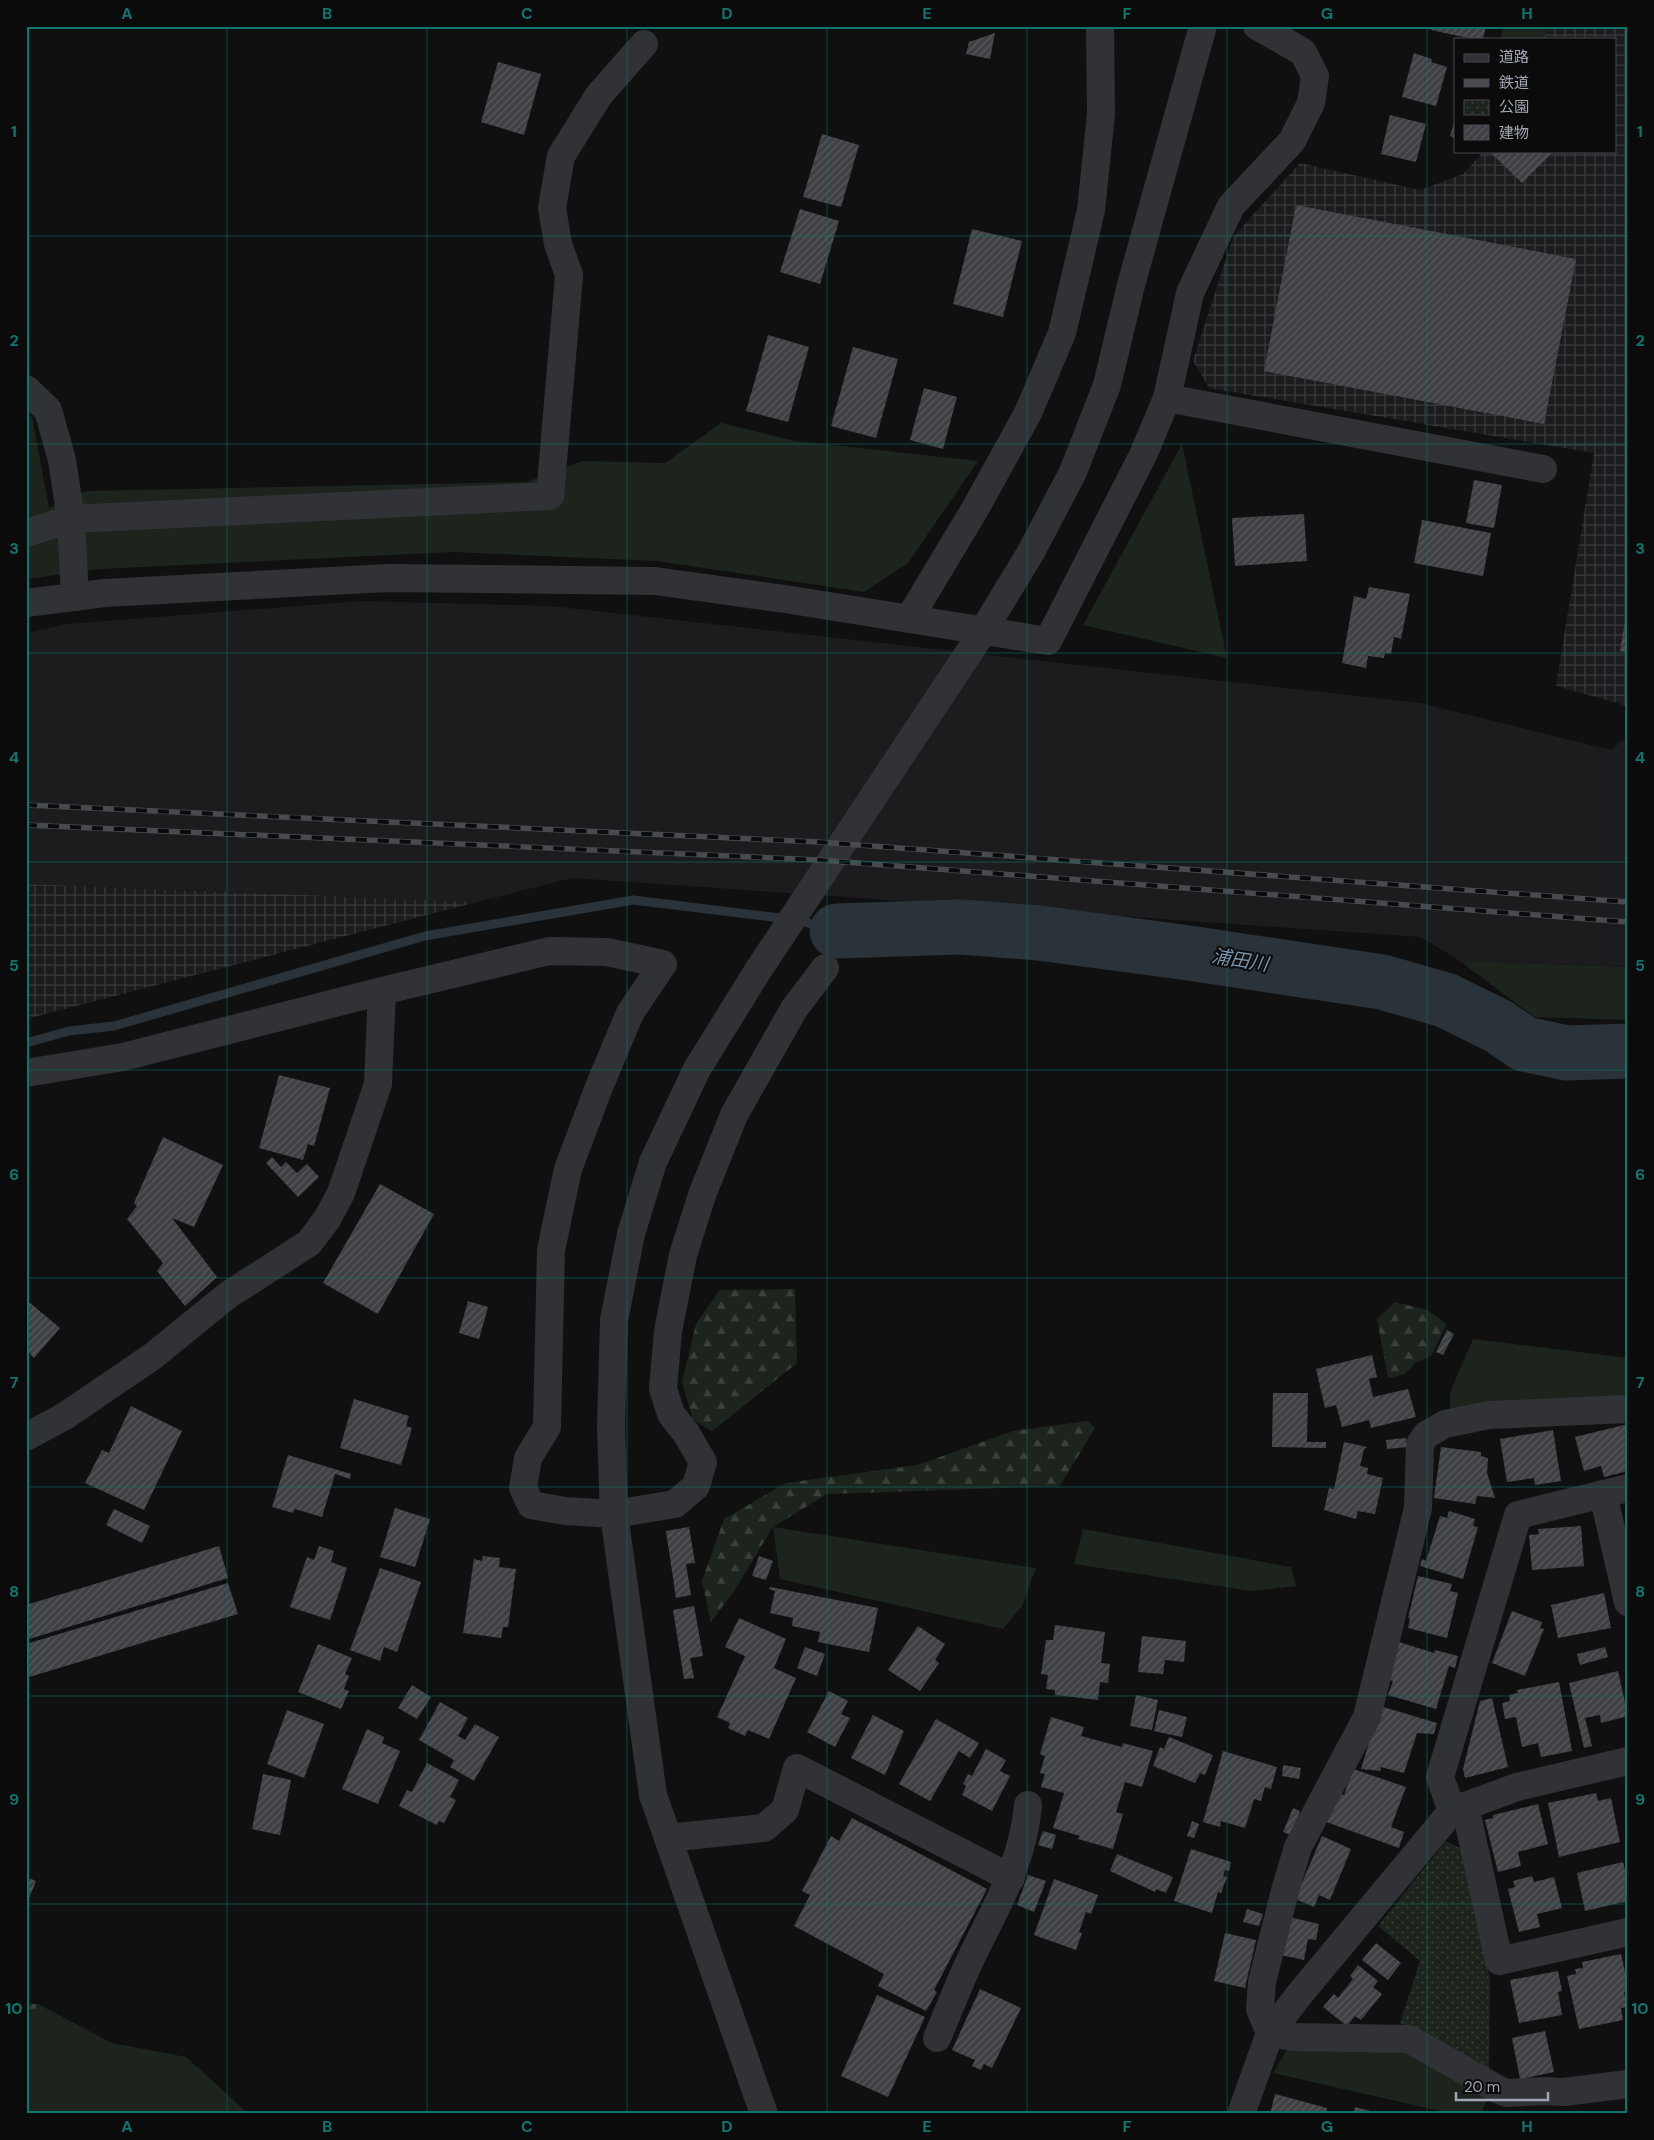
<svg xmlns="http://www.w3.org/2000/svg" width="1654" height="2140" font-family="'DM Sans','Noto Sans JP',sans-serif">
<style>
.built{fill:#1c1c1e}
.industrial{fill:url(#industrial-grid)}
.green{fill:#1c241d}
.forest{fill:url(#forest-firs)}
.park{fill:url(#park-dots)}
.lines{fill:none;stroke-linecap:round;stroke-linejoin:round}
.stream{stroke:#2a3339;stroke-width:9}
.river{stroke:#2a3339;stroke-width:55}
.building{fill:url(#building-hatch)}
.minor{stroke:#313236;stroke-width:28}
.rail-casing{stroke:#484a4f;stroke-width:5.5}
.rail{stroke:#0b0b0c;stroke-width:4;stroke-dasharray:11;stroke-linecap:butt}
.grid{fill:none;stroke:#0f766e;stroke-width:1;stroke-opacity:0.55}
.labels{text-anchor:middle;dominant-baseline:central;stroke-width:4;stroke-linejoin:round;paint-order:stroke}
.water-label{font-size:19px;font-style:italic;fill:#7795ae;stroke:#0b0b0c}
.neatline{fill:none;stroke:#0f766e;stroke-width:2}
.grid-label{font-size:16px;text-anchor:middle;font-weight:bold;fill:#0f766e}
</style>
<defs>
<pattern id="industrial-grid" width="8" height="8" patternUnits="userSpaceOnUse" patternTransform="scale(1.25)"><rect width="8" height="8" fill="#1c1c1e"/><path d="M0 4h8M4 0v8" fill="none" stroke="#3a3a3c"/></pattern>
<pattern id="forest-firs" width="22" height="20" patternUnits="userSpaceOnUse" patternTransform="scale(1.25)"><rect width="22" height="20" fill="#1c241d"/><path d="M5 1l3.5 6h-7zM16 11l3.5 6h-7z" fill="#3a413b"/></pattern>
<pattern id="park-dots" width="8" height="8" patternUnits="userSpaceOnUse" patternTransform="scale(1.25)"><rect width="8" height="8" fill="#1c241d"/><path d="M2 2h.1M6 6h.1" fill="none" stroke="#3a413b" stroke-width="1.8" stroke-linecap="round"/></pattern>
<pattern id="building-hatch" width="6" height="6" patternUnits="userSpaceOnUse" patternTransform="scale(1.25)"><rect width="6" height="6" fill="#3f4044"/><path d="M-1 1l2-2M0 6l6-6M5 7l2-2" fill="none" stroke="#58595d"/></pattern>
</defs>
<rect width="100%" height="100%" fill="#101011"/>
<polygon class="built" points="362,601 551,606 1420,703 1611,750 1628,736 1628,967 1460,961 1421,937 572,878 477,902 26,884 26,633 68,624"/>
<g class="industrial">
<polygon points="1549,26 1628,26 1628,706 1556,686 1594,453 1209,388 1193,361 1233,237 1300,163 1420,190 1463,174 1484,151 1615,151 1615,39 1543,39"/>
<polygon points="26,884 477,902 26,1019"/>
</g>
<g class="green">
<polygon points="1503,26 1549,26 1543,39 1501,39"/>
<polygon points="26,415 32,417 49,508 86,491 527,482 582,461 665,463 721,423 795,441 978,461 908,563 864,592 657,561 453,552 101,569 26,579"/>
<polygon points="1182,444 1227,658 1083,625"/>
<polygon points="1460,961 1628,967 1628,1020 1534,1017"/>
<polygon points="1473,1339 1628,1358 1628,1395 1619,1399 1450,1413 1450,1392"/>
<polygon points="773,1527 1036,1568 1022,1606 1003,1629 780,1579"/>
<polygon points="1083,1529 1291,1567 1296,1586 1251,1591 1074,1564"/>
<polygon points="38,2004 112,2043 186,2057 249,2114 26,2114 26,2022"/>
<polygon points="1289,2046 1415,2049 1490,2092 1481,2114 1453,2114 1273,2073"/>
</g>
<g class="forest">
<polygon points="795,1289 797,1363 712,1431 693,1420 682,1382 696,1324 720,1290"/>
<polygon points="1395,1302 1427,1310 1447,1324 1431,1356 1415,1363 1405,1374 1388,1378 1377,1319"/>
<polygon points="1088,1421 1095,1428 1060,1486 827,1494 773,1527 736,1588 711,1622 702,1581 724,1519 786,1483 917,1465 1013,1431"/>
<polygon points="26,2004 38,2004 26,2022"/>
</g>
<polygon class="park" points="1446,1841 1464,1850 1490,1979 1489,2070 1400,2023 1420,1961 1378,1926"/>
<g class="lines">
<polyline class="stream" points="26,1043 69,1031 114,1026 425,936 633,900 797,920 837,931"/>
<polyline class="river" points="837,931 960,927 1039,933 1189,953 1382,982 1445,1000 1498,1026 1524,1044 1567,1053 1628,1051"/>
</g>
<g class="building">
<polygon points="1432,26 1486,26 1483,39 1473,39 1431,30"/>
<polygon points="995,33 990,59 966,54 969,42"/>
<polygon points="1414,53 1432,59 1431,62 1447,67 1436,106 1402,97"/>
<polygon points="498,62 541,74 524,135 481,122"/>
<polygon points="1390,115 1426,124 1416,162 1381,154"/>
<polygon points="1455,120 1455,138 1450,136"/>
<polygon points="822,134 859,145 841,207 803,197"/>
<polygon points="1495,151 1554,151 1522,183 1492,154"/>
<polygon points="1296,205 1576,259 1544,424 1264,371"/>
<polygon points="800,209 839,221 820,284 780,272"/>
<polygon points="972,229 1022,241 1003,317 953,304"/>
<polygon points="768,335 809,347 788,422 746,411"/>
<polygon points="853,347 898,359 876,438 831,426"/>
<polygon points="924,388 957,397 943,449 910,440"/>
<polygon points="1474,480 1502,485 1494,528 1466,523"/>
<polygon points="1304,514 1307,561 1235,566 1232,518"/>
<polygon points="1422,520 1491,533 1483,576 1414,563"/>
<polygon points="1369,587 1410,594 1401,639 1394,637 1391,654 1385,653 1384,658 1368,656 1366,668 1342,663 1354,596 1366,599"/>
<polygon points="1627,609 1628,609 1628,653 1620,651"/>
<polygon points="279,1075 330,1088 314,1146 308,1144 303,1160 259,1148"/>
<polygon points="163,1137 223,1165 194,1227 172,1218 217,1277 185,1306 157,1271 163,1263 127,1219 137,1206 134,1203"/>
<polygon points="272,1157 281,1167 286,1162 297,1173 307,1164 319,1177 298,1197 266,1163"/>
<polygon points="380,1184 434,1214 378,1314 323,1283"/>
<polygon points="468,1301 488,1307 479,1339 459,1333"/>
<polygon points="29,1302 60,1328 34,1358 29,1353 26,1356 26,1305"/>
<polygon points="1447,1330 1454,1334 1443,1355 1436,1352"/>
<polygon points="1372,1355 1377,1377 1369,1379 1373,1397 1408,1389 1416,1417 1371,1428 1369,1420 1342,1427 1336,1405 1325,1408 1316,1369"/>
<polygon points="1273,1393 1308,1393 1307,1442 1326,1442 1326,1448 1272,1447"/>
<polygon points="354,1399 409,1416 406,1426 412,1428 401,1465 340,1448"/>
<polygon points="131,1406 182,1431 144,1510 85,1483 102,1450 109,1453"/>
<polygon points="1628,1424 1628,1471 1604,1477 1601,1466 1584,1471 1575,1437"/>
<polygon points="1553,1430 1561,1481 1535,1485 1534,1478 1507,1482 1500,1439"/>
<polygon points="1406,1438 1407,1447 1387,1449 1386,1440"/>
<polygon points="1344,1442 1367,1447 1364,1449 1360,1466 1368,1468 1367,1474 1383,1478 1375,1514 1358,1511 1356,1519 1324,1510 1329,1488 1334,1489"/>
<polygon points="1441,1447 1481,1452 1481,1456 1488,1458 1487,1473 1495,1498 1477,1496 1475,1504 1434,1498"/>
<polygon points="288,1455 351,1474 350,1479 335,1474 322,1517 295,1509 293,1513 272,1507"/>
<polygon points="395,1508 430,1519 415,1567 380,1557"/>
<polygon points="114,1509 150,1526 142,1543 106,1525"/>
<polygon points="1449,1511 1475,1519 1473,1526 1478,1527 1463,1579 1420,1566 1422,1559 1426,1561 1440,1516 1447,1518"/>
<polygon points="1581,1526 1584,1566 1532,1570 1529,1535 1539,1534 1538,1529"/>
<polygon points="689,1527 695,1563 686,1564 691,1595 676,1598 666,1531"/>
<polygon points="219,1546 228,1578 26,1640 26,1605"/>
<polygon points="319,1546 334,1551 331,1562 347,1568 330,1620 290,1607 307,1557 314,1560"/>
<polygon points="483,1556 500,1558 499,1567 516,1569 508,1627 503,1627 501,1638 463,1633 474,1559 482,1561"/>
<polygon points="759,1556 773,1561 766,1580 752,1576"/>
<polygon points="380,1568 421,1582 397,1652 384,1647 380,1661 350,1650"/>
<polygon points="1418,1576 1452,1584 1450,1591 1458,1593 1447,1638 1408,1628 1410,1618 1408,1618"/>
<polygon points="228,1583 238,1614 26,1678 26,1644"/>
<polygon points="770,1587 878,1608 869,1652 818,1642 820,1632 792,1626 793,1618 770,1613 775,1591 769,1589"/>
<polygon points="1604,1593 1611,1628 1558,1638 1551,1605"/>
<polygon points="694,1606 703,1656 690,1658 694,1678 684,1679 673,1610"/>
<polygon points="1512,1611 1542,1622 1540,1628 1544,1629 1525,1676 1492,1663"/>
<polygon points="739,1618 786,1639 774,1668 796,1678 769,1739 748,1730 745,1736 728,1728 730,1723 717,1717 745,1656 725,1647"/>
<polygon points="1055,1625 1105,1632 1101,1663 1110,1664 1108,1683 1100,1682 1098,1700 1055,1695 1055,1690 1046,1689 1048,1675 1041,1674 1046,1640 1053,1640"/>
<polygon points="918,1626 945,1644 935,1660 939,1663 920,1691 888,1670"/>
<polygon points="1142,1636 1186,1641 1184,1662 1165,1660 1163,1674 1138,1672"/>
<polygon points="1399,1642 1434,1653 1435,1650 1458,1656 1455,1668 1449,1666 1436,1709 1388,1695 1393,1681 1389,1680"/>
<polygon points="318,1644 352,1658 345,1674 349,1676 344,1689 349,1691 341,1709 298,1692"/>
<polygon points="805,1647 825,1654 817,1676 797,1668"/>
<polygon points="1605,1647 1608,1657 1580,1665 1577,1654"/>
<polygon points="1618,1671 1628,1716 1601,1723 1600,1715 1585,1718 1592,1746 1584,1748 1569,1683"/>
<polygon points="1559,1682 1572,1751 1541,1757 1538,1743 1522,1747 1516,1717 1505,1719 1502,1703 1510,1701 1509,1695 1518,1693 1517,1690"/>
<polygon points="412,1685 431,1697 417,1719 398,1708"/>
<polygon points="829,1691 848,1701 841,1714 850,1718 835,1747 807,1732"/>
<polygon points="1136,1695 1158,1700 1152,1730 1130,1726"/>
<polygon points="1492,1698 1508,1767 1465,1778 1463,1769 1480,1701"/>
<polygon points="440,1702 468,1718 458,1736 465,1740 475,1724 499,1737 474,1781 450,1767 454,1760 419,1740"/>
<polygon points="1380,1706 1437,1723 1434,1734 1417,1733 1404,1773 1381,1767 1380,1771 1361,1769"/>
<polygon points="287,1710 324,1724 304,1778 267,1764"/>
<polygon points="1159,1710 1187,1717 1182,1737 1154,1731"/>
<polygon points="873,1715 904,1731 885,1775 851,1758"/>
<polygon points="1051,1717 1084,1727 1081,1736 1122,1747 1123,1743 1153,1751 1142,1787 1125,1782 1116,1812 1123,1814 1113,1849 1078,1839 1080,1836 1053,1828 1064,1793 1041,1787 1045,1774 1040,1773 1045,1756 1040,1754"/>
<polygon points="936,1719 979,1743 970,1758 959,1751 930,1801 899,1784"/>
<polygon points="367,1729 384,1737 382,1743 400,1751 378,1804 342,1789"/>
<polygon points="1169,1737 1213,1755 1205,1775 1200,1773 1195,1783 1153,1766 1160,1747 1164,1749"/>
<polygon points="986,1749 1006,1760 1000,1771 1010,1776 992,1811 962,1795 966,1786 963,1784 968,1774 972,1776"/>
<polygon points="1223,1751 1277,1767 1271,1789 1265,1787 1261,1801 1254,1799 1245,1828 1221,1821 1220,1827 1203,1822"/>
<polygon points="427,1763 459,1780 450,1797 456,1800 444,1823 439,1821 437,1825 399,1806 407,1790 412,1792"/>
<polygon points="1283,1765 1301,1768 1299,1779 1282,1776"/>
<polygon points="1353,1769 1406,1787 1391,1827 1404,1832 1399,1848 1326,1822 1337,1793 1344,1795"/>
<polygon points="263,1774 291,1780 280,1835 252,1829"/>
<polygon points="1596,1793 1598,1801 1611,1798 1620,1842 1559,1857 1548,1803"/>
<polygon points="1538,1804 1548,1844 1518,1852 1521,1866 1498,1872 1485,1820 1493,1818 1493,1815"/>
<polygon points="1293,1808 1300,1811 1291,1835 1283,1832"/>
<polygon points="852,1818 987,1889 934,1990 937,1992 926,2011 878,1986 884,1974 794,1926 810,1895 802,1891 831,1836 839,1841"/>
<polygon points="1192,1821 1199,1824 1194,1838 1187,1836"/>
<polygon points="1043,1831 1056,1835 1052,1849 1038,1845"/>
<polygon points="1322,1836 1351,1849 1330,1900 1319,1895 1314,1907 1295,1899"/>
<polygon points="1191,1849 1231,1862 1229,1871 1225,1870 1223,1876 1227,1877 1221,1893 1218,1892 1212,1913 1174,1901"/>
<polygon points="1117,1854 1173,1877 1166,1893 1156,1889 1155,1892 1110,1871"/>
<polygon points="1623,1862 1628,1882 1628,1901 1585,1911 1577,1873"/>
<polygon points="1028,1875 1046,1881 1034,1912 1017,1905"/>
<polygon points="1532,1876 1534,1882 1554,1877 1562,1908 1537,1914 1540,1927 1519,1932 1508,1889 1515,1887 1513,1881"/>
<polygon points="26,1877 36,1881 26,1906"/>
<polygon points="1054,1879 1098,1895 1091,1914 1086,1912 1079,1932 1082,1933 1076,1950 1034,1935"/>
<polygon points="1247,1909 1263,1914 1259,1926 1243,1922"/>
<polygon points="1289,1917 1319,1924 1316,1940 1308,1939 1304,1960 1281,1955"/>
<polygon points="1225,1933 1256,1940 1245,1988 1214,1981"/>
<polygon points="1376,1943 1401,1963 1388,1980 1362,1960"/>
<polygon points="1621,1954 1628,1985 1628,1991 1624,1992 1627,2007 1621,2008 1623,2020 1579,2029 1567,1976 1576,1974 1575,1969 1583,1968 1582,1962"/>
<polygon points="1358,1965 1378,1981 1373,1987 1382,1994 1361,2020 1355,2016 1347,2026 1323,2007 1334,1994 1338,1998 1353,1979 1350,1976"/>
<polygon points="1558,1971 1562,1991 1558,1992 1562,2015 1519,2023 1510,1980"/>
<polygon points="980,1989 1021,2008 992,2068 984,2064 981,2070 972,2066 975,2060 952,2050"/>
<polygon points="877,1995 925,2017 888,2097 841,2076"/>
<polygon points="1545,2031 1554,2072 1520,2079 1512,2038"/>
<polygon points="1275,2094 1327,2108 1326,2114 1270,2114"/>
<polygon points="1355,2107 1378,2113 1378,2114 1354,2114"/>
</g>
<g class="lines">
<g class="minor">
<polyline points="26,389 48,410 62,460 71,519 75,597"/>
<polyline points="1167,398 1543,469"/>
<polyline points="26,533 71,519 550,496 569,275 558,244 552,208 561,156 599,95 644,44"/>
<polyline points="26,603 105,593 388,578 655,581 785,599 1048,641 1143,455 1167,398 1190,293 1231,206 1292,141 1311,103 1315,76 1303,52 1257,26"/>
<polyline points="909,619 975,509 1028,413 1062,333 1091,210 1101,114 1100,26"/>
<polyline points="26,1073 123,1057 382,991 549,951 607,952 663,964 630,1013 599,1087 568,1169 551,1250 547,1427 528,1458 523,1488 531,1505 565,1511 614,1514 675,1504 696,1486 703,1462 686,1433 671,1414 663,1389 668,1331 683,1255 702,1195 734,1115 794,1009 825,968"/>
<polyline points="1628,1409 1489,1415 1445,1424 1426,1435 1420,1444 1418,1508 1367,1717 1298,1847 1286,1887 1262,1982 1260,2009 1270,2033 1293,2037 1409,2039 1499,2090 1507,2093 1544,2091 1564,2092 1628,2084"/>
<polyline points="26,1437 65,1416 153,1356 228,1295 309,1243 327,1219 341,1193 378,1084 382,991"/>
<polyline points="1603,1494 1628,1602"/>
<polyline points="1465,1806 1499,1961 1628,1932"/>
<polyline points="1452,1811 1440,1777 1518,1515 1628,1488"/>
<polyline points="668,1838 764,1828 785,1810 797,1768 1011,1878"/>
<path d="M937 2038C949 2010 960 1981 973 1954 998 1903 1023 1862 1028 1805"/>
<polyline points="764,2114 653,1795 614,1514 611,1427 614,1320 631,1234 653,1162 697,1069 757,972 980,636 1031,552 1073,472 1107,385 1131,285 1203,26"/>
<polyline points="1241,2114 1270,2033 1299,1995 1452,1811 1517,1787 1628,1761"/>
</g>
<defs>
<g id="rail">
<polyline points="26,805 818,842 1628,902"/>
<polyline points="26,825 819,860 1628,922"/>
</g>
</defs>
<use href="#rail" class="rail-casing"/>
<use href="#rail" class="rail"/>
</g>
<path class="grid" d="M227 26V2114M427 26V2114M627 26V2114M827 26V2114M1027 26V2114M1227 26V2114M1427 26V2114M26 236H1628M26 444H1628M26 653H1628M26 862H1628M26 1070H1628M26 1278H1628M26 1487H1628M26 1696H1628M26 1904H1628"/>
<g class="labels">
<g class="water-label">
<text transform="translate(1240 960) rotate(9)">浦田川</text>
</g>
</g>
<rect width="1654" height="2140" fill="none" stroke="#0b0b0c" stroke-width="55"/>
<rect x="1454" y="38" width="162" height="115" fill="#0b0b0c" stroke="#47494e"/>
<rect x="1464" y="54" width="25" height="8" fill="#313236" stroke="#47494e"/>
<text x="1499" y="62" font-size="15" fill="#a1a7b2">道路</text>
<rect x="1464" y="79" width="25" height="8" fill="#484a4f" stroke="#47494e"/>
<text x="1499" y="88" font-size="15" fill="#a1a7b2">鉄道</text>
<rect x="1464" y="100" width="25" height="15" fill="url(#park-dots)" stroke="#47494e"/>
<text x="1499" y="112" font-size="15" fill="#a1a7b2">公園</text>
<rect x="1464" y="125" width="25" height="15" fill="url(#building-hatch)" stroke="#47494e"/>
<text x="1499" y="138" font-size="15" fill="#a1a7b2">建物</text>
<path d="M1456 2092v8h92v-8" fill="none" stroke="#a1a7b2" stroke-width="2.5"/>
<text x="1464" y="2092" font-size="15" fill="#a1a7b2" stroke="#0b0b0c" stroke-width="4" paint-order="stroke">20 m</text>
<rect x="28" y="28" width="1598" height="2084" class="neatline"/>
<g class="grid-label">
<text x="127" y="19">A</text>
<text x="327" y="19">B</text>
<text x="527" y="19">C</text>
<text x="727" y="19">D</text>
<text x="927" y="19">E</text>
<text x="1127" y="19">F</text>
<text x="1327" y="19">G</text>
<text x="1527" y="19">H</text>
<text x="14" y="137">1</text>
<text x="1640" y="137">1</text>
<text x="14" y="346">2</text>
<text x="1640" y="346">2</text>
<text x="14" y="554">3</text>
<text x="1640" y="554">3</text>
<text x="14" y="763">4</text>
<text x="1640" y="763">4</text>
<text x="14" y="971">5</text>
<text x="1640" y="971">5</text>
<text x="14" y="1180">6</text>
<text x="1640" y="1180">6</text>
<text x="14" y="1388">7</text>
<text x="1640" y="1388">7</text>
<text x="14" y="1597">8</text>
<text x="1640" y="1597">8</text>
<text x="14" y="1805">9</text>
<text x="1640" y="1805">9</text>
<text x="14" y="2014">10</text>
<text x="1640" y="2014">10</text>
<text x="127" y="2132">A</text>
<text x="327" y="2132">B</text>
<text x="527" y="2132">C</text>
<text x="727" y="2132">D</text>
<text x="927" y="2132">E</text>
<text x="1127" y="2132">F</text>
<text x="1327" y="2132">G</text>
<text x="1527" y="2132">H</text>
</g>
</svg>
